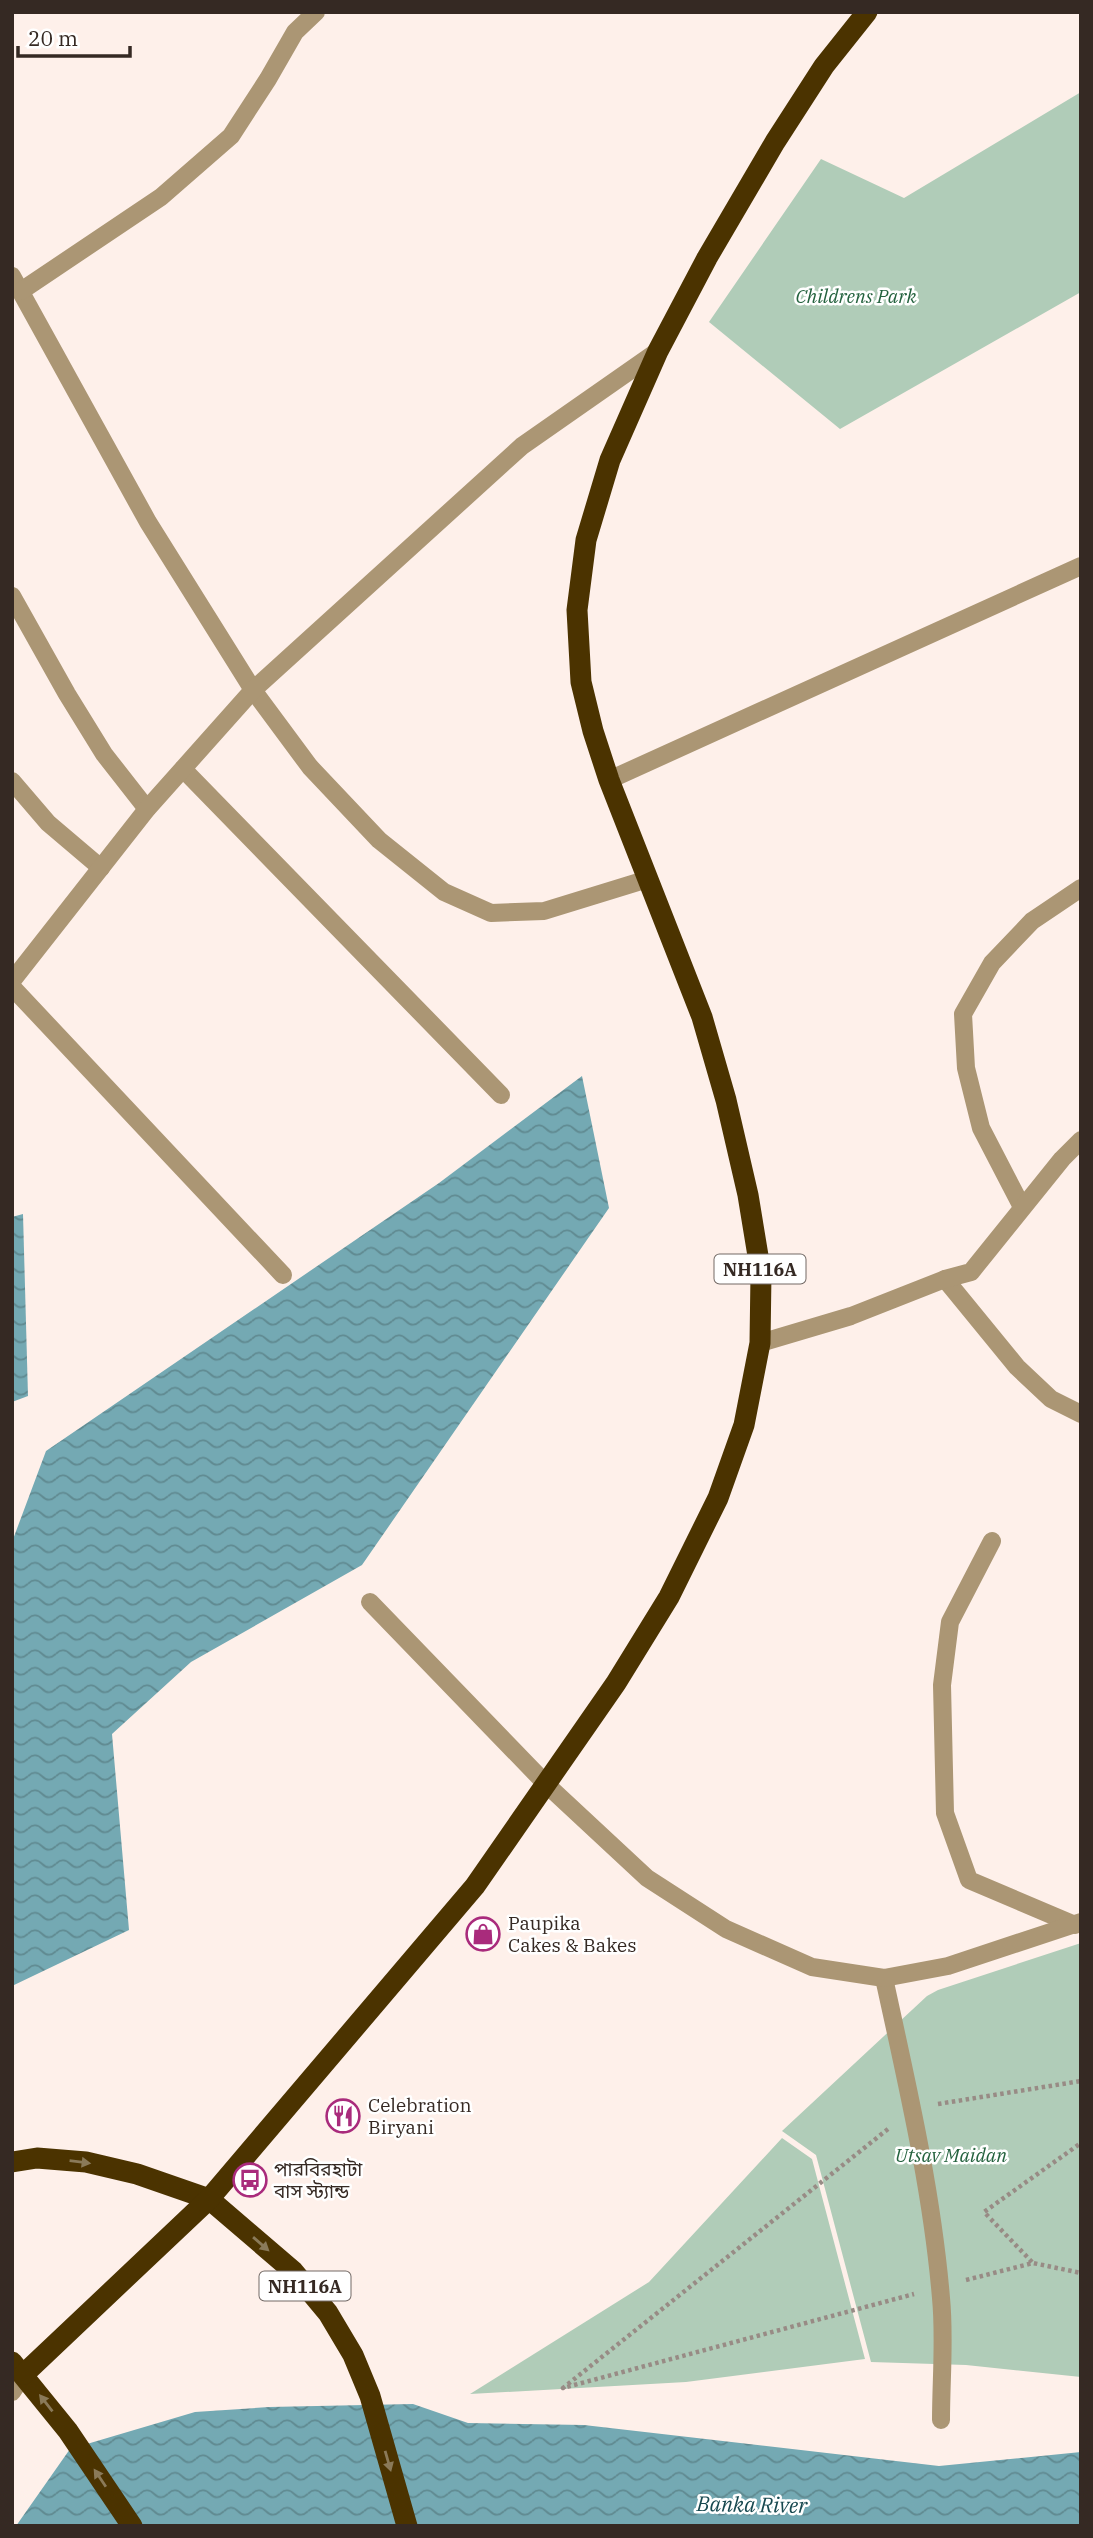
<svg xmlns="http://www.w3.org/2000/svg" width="1093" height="2538" font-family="'IBM Plex Serif','Noto Sans Bengali',serif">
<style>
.green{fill:#b0ccb8}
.water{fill:url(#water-waves)}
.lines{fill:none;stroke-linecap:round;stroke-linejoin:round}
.path{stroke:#988b85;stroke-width:4.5;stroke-dasharray:3.5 3.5;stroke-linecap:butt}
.lane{stroke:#ab9674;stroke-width:18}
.street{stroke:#ab9674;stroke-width:18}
.highway{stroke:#4b3300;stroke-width:21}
.oneway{fill:#8a7a59}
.labels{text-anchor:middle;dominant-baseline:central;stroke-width:5;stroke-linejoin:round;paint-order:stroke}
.shield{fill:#fff;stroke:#726965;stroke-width:2}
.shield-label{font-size:18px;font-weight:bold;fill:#352923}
.park-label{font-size:19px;font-style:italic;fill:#24623e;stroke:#fff}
.poi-label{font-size:19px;fill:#352923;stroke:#fff;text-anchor:start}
.water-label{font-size:21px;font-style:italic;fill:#17484f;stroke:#fff}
</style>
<defs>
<pattern id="water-waves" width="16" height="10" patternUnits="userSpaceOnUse" patternTransform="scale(1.75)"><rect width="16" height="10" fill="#74a9b3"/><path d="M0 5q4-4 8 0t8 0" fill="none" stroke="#608a91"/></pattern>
</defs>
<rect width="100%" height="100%" fill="#fef0ea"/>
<g class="green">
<polygon points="1081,92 1081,292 840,429 709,322 821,159 904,198"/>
<polygon points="1081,1943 1081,2377 966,2365 871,2362 816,2155 782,2131 927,1996 938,1990"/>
<polygon points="782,2138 812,2159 865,2359 686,2382 470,2394 649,2282"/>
</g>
<g class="water">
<polygon points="582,1076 609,1208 362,1565 191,1662 112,1734 129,1930 12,1986 12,1542 46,1451 439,1183"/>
<polygon points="23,1214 28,1396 12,1402 12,1217"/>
<polygon points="413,2404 468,2423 584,2425 939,2466 1081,2452 1081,2526 16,2526 70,2449 195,2412 269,2407"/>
</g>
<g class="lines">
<g class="path">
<polyline points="938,2104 1081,2081"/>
<polyline points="888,2129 563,2388 914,2294"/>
<polyline points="1032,2262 984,2212 1081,2143"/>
<polyline points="966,2280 1033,2263 1081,2273"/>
</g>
<path class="lane" d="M884 1978C907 2084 932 2190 941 2298 945 2338 941 2380 941 2420"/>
<g class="street">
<polyline points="12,276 148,522 253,690 310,767 379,840 444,892 491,913 544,911 648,879"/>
<polyline points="21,291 161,197 231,136 268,79 295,32 316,12"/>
<polyline points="12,596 67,694 104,754 147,809"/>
<polyline points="183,769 501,1095"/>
<polyline points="609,780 1081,566"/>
<polyline points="12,781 48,823 101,868"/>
<polyline points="12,981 147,809 253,690 522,446 658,351"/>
<polyline points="12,987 283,1275"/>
<polyline points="1022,1207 981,1128 966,1068 963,1014 992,963 1032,921 1081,888"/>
<polyline points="945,1279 1017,1367 1051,1399 1081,1414"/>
<polyline points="760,1343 851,1316 945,1279 971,1272 1062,1159 1081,1140"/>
<polyline points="992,1541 950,1622 942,1685 945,1813 969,1880 1075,1925"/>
<polyline points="370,1602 547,1785 647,1878 726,1929 812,1967 884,1978 948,1966 1081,1922"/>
<polyline points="12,2392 24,2374"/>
</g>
<g class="highway">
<polyline points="12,2162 37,2158 86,2162 137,2174 209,2199 293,2271 328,2313 353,2355 370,2396 407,2526"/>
<polyline points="12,2362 68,2431 132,2526"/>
<polyline points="24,2374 209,2199 475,1886 616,1683 669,1597 718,1498 744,1425 760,1343 761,1274 748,1195 726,1100 702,1017 609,780 593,731 581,682 577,610 586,540 610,460 658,351 707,258 775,142 824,66 867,12"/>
</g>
</g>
<defs><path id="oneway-solid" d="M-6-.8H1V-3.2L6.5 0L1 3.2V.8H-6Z" transform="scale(1.75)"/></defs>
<g class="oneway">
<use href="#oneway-solid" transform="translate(80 2162) rotate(7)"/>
<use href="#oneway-solid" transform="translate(261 2244) rotate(41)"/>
<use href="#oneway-solid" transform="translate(46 2403) rotate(-128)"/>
<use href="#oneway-solid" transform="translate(388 2461) rotate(74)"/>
<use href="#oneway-solid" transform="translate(100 2478) rotate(-124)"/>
</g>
<defs>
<symbol id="shop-ring" viewBox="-11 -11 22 22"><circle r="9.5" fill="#fff" stroke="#a92b7c" stroke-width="1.5"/><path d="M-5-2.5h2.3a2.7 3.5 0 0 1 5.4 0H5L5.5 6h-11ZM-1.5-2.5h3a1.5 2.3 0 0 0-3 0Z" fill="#a92b7c"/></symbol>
<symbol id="restaurant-ring" viewBox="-11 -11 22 22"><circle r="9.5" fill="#fff" stroke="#a92b7c" stroke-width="1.5"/><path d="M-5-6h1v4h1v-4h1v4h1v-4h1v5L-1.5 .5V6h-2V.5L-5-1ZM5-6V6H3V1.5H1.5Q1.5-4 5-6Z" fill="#a92b7c"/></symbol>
<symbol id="bus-ring" viewBox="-11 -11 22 22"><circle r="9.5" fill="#fff" stroke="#a92b7c" stroke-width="1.5"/><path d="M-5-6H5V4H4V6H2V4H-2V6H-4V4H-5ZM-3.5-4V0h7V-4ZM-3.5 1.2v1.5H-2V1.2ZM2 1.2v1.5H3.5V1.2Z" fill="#a92b7c"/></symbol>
</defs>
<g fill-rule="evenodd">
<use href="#shop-ring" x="464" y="1915" width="38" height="38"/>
<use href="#restaurant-ring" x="324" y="2097" width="38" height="38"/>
<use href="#bus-ring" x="231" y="2161" width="38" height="38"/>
</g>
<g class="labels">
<g class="shield">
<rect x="714.5" y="1254.5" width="91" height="29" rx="5"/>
<rect x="259.5" y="2271.5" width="91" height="29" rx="5"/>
</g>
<g class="shield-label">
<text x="760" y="1269">NH116A</text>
<text x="305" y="2286">NH116A</text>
</g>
<g class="park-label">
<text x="856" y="296">Childrens Park</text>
<text x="951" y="2155">Utsav Maidan</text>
</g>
<g class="poi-label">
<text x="508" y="1923">Paupika<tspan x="508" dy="22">Cakes &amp; Bakes</tspan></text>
<text x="368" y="2105">Celebration<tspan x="368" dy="22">Biryani</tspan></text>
<text x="274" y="2169">পারবিরহাটা<tspan x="274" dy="22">বাস স্ট্যান্ড</tspan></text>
</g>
<g class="water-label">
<text transform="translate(752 2504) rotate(1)">Banka River</text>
</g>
</g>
<rect width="1093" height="2538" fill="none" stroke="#352923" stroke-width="28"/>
<path d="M18 46v10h112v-10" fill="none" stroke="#352923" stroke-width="3.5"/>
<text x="28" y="46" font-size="21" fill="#352923" stroke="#ffffff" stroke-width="5" paint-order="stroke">20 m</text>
</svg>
